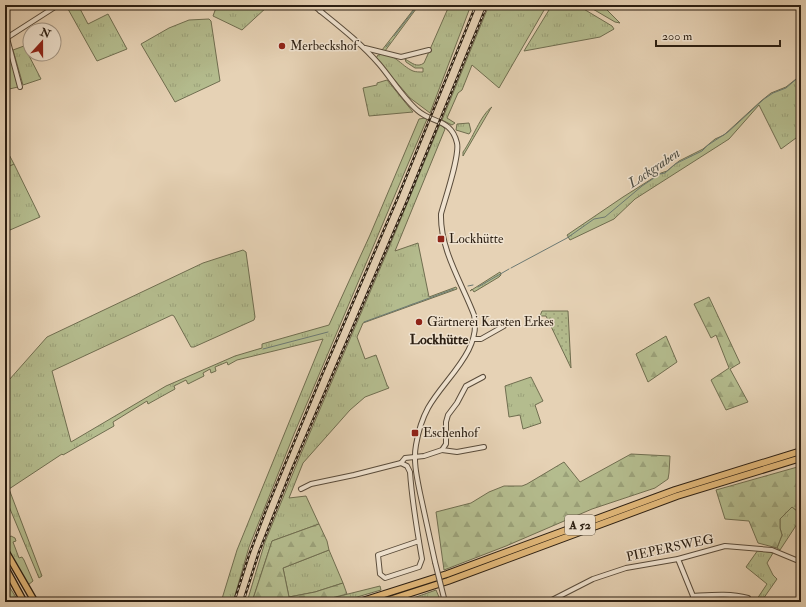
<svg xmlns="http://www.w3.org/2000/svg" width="806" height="607" font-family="'IM FELL Double Pica',serif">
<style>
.grass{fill:url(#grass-tufts);stroke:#706e50}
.forest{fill:url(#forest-firs);stroke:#706e50}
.garden{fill:url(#garden-dots);stroke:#706e50}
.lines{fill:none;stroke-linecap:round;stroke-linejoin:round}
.stream{stroke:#6d7a74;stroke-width:1}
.minor-casing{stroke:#5a4c3b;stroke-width:6}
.major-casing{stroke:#2c1f12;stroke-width:8}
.highway-casing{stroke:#2c1f12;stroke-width:8}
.minor{stroke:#efe2cf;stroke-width:4}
.major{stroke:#e3b97a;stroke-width:5.5}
.highway{stroke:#e3b97a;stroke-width:6}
.rail-casing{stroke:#2c1f12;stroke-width:2.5}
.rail{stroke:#efe2cf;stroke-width:1;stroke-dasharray:3;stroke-linecap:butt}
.minor-bridge-casing{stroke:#5a4c3b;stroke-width:6;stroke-linecap:butt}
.minor-bridge{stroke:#efe2cf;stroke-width:4}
.poi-dot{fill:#8f2418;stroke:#efe2cf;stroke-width:1.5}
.labels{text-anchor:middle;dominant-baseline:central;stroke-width:3;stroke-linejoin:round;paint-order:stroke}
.shield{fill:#efe2cf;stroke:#665a4b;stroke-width:1}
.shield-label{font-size:12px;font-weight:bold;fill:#2c1f12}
.poi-label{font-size:13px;fill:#2c1f12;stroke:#efe2cf;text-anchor:start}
.street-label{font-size:13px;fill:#2c1f12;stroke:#efe2cf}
.water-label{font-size:14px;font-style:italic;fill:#4c4c43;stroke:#efe2cf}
.neighbourhood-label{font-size:14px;font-weight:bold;fill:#2c1f12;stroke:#efe2cf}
</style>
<defs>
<pattern id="grass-tufts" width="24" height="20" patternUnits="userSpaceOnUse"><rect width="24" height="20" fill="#b4bc8e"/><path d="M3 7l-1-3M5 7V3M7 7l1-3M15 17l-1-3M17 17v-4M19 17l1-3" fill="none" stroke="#9ba179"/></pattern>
<pattern id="forest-firs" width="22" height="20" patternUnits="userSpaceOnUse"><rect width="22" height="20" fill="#b4bc8e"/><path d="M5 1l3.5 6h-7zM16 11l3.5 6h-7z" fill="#9ba179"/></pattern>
<pattern id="garden-dots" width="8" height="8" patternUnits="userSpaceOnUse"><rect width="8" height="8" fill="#b4bc8e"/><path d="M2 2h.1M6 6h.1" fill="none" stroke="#9ba179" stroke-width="1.8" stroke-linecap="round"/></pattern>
</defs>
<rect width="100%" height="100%" fill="#e6d2b5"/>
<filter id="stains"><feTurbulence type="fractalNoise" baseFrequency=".005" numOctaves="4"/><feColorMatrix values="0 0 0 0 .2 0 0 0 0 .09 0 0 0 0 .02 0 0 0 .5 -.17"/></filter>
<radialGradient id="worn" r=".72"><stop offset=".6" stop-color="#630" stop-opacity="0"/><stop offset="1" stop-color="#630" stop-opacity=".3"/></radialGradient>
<g class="grass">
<polygon points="78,5 88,24 108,14 127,49 97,61 68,9"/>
<polygon points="217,5 265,5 267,7 242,30 213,16"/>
<polygon points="417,5 419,5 385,51 382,50"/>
<path d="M448 5H471L430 113 410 98 376 58 378 55C392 50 401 66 413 71 416 72 419 72 423 72V68H415L406 62 405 59C412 63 417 68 424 63L449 6Z"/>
<polygon points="489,5 547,5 499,88 472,65 462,90 458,93 447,118 455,123 452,125 442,120"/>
<polygon points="552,5 577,5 612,26 614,29 600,37 524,51"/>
<polygon points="586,5 602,5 620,23 615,22"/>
<polygon points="209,19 211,21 220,81 175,102 141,44 169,28 189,20"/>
<polygon points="5,44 7,44 18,87 5,90"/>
<polygon points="24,46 41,79 23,85 13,50"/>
<polygon points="801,75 801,148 796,138 781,149 759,105 729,139 635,199 614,219 570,240 567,235 623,197 661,173 667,171 679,161 703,149 715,139 724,135 761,101 771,93 786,87"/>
<polygon points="387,80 413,112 369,116 363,88 377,85 377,83"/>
<path d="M492 107 491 108 463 156V152C472 140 481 114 492 107Z"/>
<polygon points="425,118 427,119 294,434 249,547 233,602 221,602 237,550 323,339 237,360 228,365 227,362 215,367 216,371 211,373 210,369 203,373 204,376 188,384 186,380 174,386 175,389 148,404 147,401 113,422 114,426 63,455 62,454 9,489 42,576 39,578 5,497 5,388 9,380 47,337 203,263 243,250 246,252 255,317 254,320 194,347 191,347 174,316 172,315 52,371 71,442 166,386 235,356 262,348 262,344 329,325 370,235 419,119"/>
<polygon points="469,123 471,131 469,134 456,130 457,124"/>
<polygon points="440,124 445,129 395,251 418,243 429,297 456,287 457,289 363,323 357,337 365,359 376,355 387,385 389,388 365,397 350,410 303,463 289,498 306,496 319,524 272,541 252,602 247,602 265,542 300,456 388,250"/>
<polygon points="14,164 40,217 10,230 5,217 5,168"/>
<polygon points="500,272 501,275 499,277 474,292 472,289 470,291"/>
<polygon points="531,377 543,401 535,405 541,423 523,429 520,415 509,417 505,386"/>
<polygon points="792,507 801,514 801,518 780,550 777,548 782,535 780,528 780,519"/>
<polygon points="11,536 15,538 16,541 13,542 19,558 22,557 24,560 33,581 28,585 5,544 5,540"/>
<polygon points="329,550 343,583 315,592 289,597 283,568"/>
<polygon points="758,550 773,553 767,563 773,575 777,579 761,602 755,602 767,584 746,567"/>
<polygon points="380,586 381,590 340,602 316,602"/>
<polygon points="436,590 439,597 425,602 402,602"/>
</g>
<g class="forest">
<polygon points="709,297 740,363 730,369 748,402 726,410 711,380 729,368 716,335 711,338 694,304"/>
<polygon points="666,336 677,362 648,382 636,354"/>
<polygon points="631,454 670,456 669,473 668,479 655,488 592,509 506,546 444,570 436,512 471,503 489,492 504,486 522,486 527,484 564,462 580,482"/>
<polygon points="801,466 801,514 792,507 780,519 780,528 782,535 777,548 758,543 749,521 725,519 716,490"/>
<polygon points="319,524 327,541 329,550 283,568 289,597 315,592 343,583 347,594 316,602 252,602 272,541"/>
<polygon points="5,580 19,602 5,602"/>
</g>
<g class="garden">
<polygon points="5,147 14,164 5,168"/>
<polygon points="542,311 568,311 571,368 546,316 540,316"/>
</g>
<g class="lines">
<g class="stream">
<polyline points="394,36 418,5"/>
<polyline points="386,47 390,42"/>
<polyline points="511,268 567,238 594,219 605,217 642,186 660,174 665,173 675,164 702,151 708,145 728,132 764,99 773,93 786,88 801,75"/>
<polyline points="468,286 473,285"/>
<polyline points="478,287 509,269"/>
<polyline points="364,322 454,289"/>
<polyline points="263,349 328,332"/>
</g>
<defs>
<g id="minor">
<path d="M313 5C336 24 359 41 379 64 391 78 403 98 417 110 432 124 451 118 457 143 460 156 445 199 441 214 440 250 462 283 474 315 482 351 444 379 428 408 422 419 418 433 416 445 413 461 417 478 420 493 425 516 430 539 435 562"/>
<polyline points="320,11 325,5"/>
<polyline points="7,38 20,87"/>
<polyline points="5,39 58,5"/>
<polyline points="365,48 401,57 429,50"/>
<polyline points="474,339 481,339 504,326"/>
<polyline points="442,450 457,452 484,447"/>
<path d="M401 463 407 466 410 472C412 502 417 530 422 559L419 567 385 578 380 574 378 555 419 541"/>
<polyline points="301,489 311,484 354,475 401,463 405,458 424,456 442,450 446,444 446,422 448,415 457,403 466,386 483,377"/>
<polyline points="678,559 693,596 693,602"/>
<path d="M693 596C711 595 730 593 748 598"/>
<polyline points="548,602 593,579 626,568 678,559 725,546 772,550 801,562"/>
</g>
<g id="major">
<polyline points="5,550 35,602"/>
<polyline points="5,567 24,602"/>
</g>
<g id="highway">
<polyline points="5,567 6,568"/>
<polyline points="359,602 447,574 675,490 801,451"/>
<polyline points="383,602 448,581 677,496 801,458"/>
</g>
</defs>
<use href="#minor" class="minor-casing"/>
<use href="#major" class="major-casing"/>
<use href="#highway" class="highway-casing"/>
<use href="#minor" class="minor"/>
<use href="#major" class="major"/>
<use href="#highway" class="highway"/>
<defs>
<g id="rail">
<polyline points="234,602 249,555 266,510 321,377 398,197 476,5"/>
<polyline points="243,602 259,552 292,469 407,201 487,5"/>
</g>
</defs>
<use href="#rail" class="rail-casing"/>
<use href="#rail" class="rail"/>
<defs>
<polyline id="minor-bridge" points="435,562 444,598"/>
</defs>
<use href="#minor-bridge" class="minor-bridge-casing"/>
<use href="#minor-bridge" class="minor-bridge"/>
</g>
<g class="poi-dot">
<circle cx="282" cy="46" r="4"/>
<rect x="437" y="235" width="8" height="8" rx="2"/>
<circle cx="419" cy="322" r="4"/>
<rect x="411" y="429" width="8" height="8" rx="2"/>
</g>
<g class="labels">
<rect class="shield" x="565" y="515" width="30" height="20" rx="3"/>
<g class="shield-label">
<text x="580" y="525">A 52</text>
</g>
<g class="poi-label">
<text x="290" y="46">Merbeckshof</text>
<text x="449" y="239">Lockhütte</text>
<text x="427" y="322">Gärtnerei Karsten Erkes</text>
<text x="423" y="433">Eschenhof</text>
</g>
<g class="street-label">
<text transform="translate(670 548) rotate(-12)">PIEPERSWEG</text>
</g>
<g class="water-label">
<text transform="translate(654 168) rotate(-34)">Lockgraben</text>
</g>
<g class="neighbourhood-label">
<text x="439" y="339">Lockhütte</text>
</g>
</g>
<rect width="806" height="607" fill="none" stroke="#e6d2b5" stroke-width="20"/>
<rect x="6" y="6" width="794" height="595" fill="none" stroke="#2c1f12" stroke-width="2"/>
<rect x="10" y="10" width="786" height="587" fill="none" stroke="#2c1f12"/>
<g transform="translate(42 42) rotate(21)"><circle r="19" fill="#efe2cf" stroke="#a19483"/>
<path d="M0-3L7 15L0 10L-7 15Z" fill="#8f2418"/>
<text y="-6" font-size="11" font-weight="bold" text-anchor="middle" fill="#2c1f12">N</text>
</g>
<path d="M656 40v6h124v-6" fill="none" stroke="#2c1f12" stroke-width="2"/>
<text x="662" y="40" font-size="12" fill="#2c1f12" stroke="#efe2cf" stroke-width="3" paint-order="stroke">200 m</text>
<rect width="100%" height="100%" filter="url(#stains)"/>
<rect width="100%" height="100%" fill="url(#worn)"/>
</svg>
